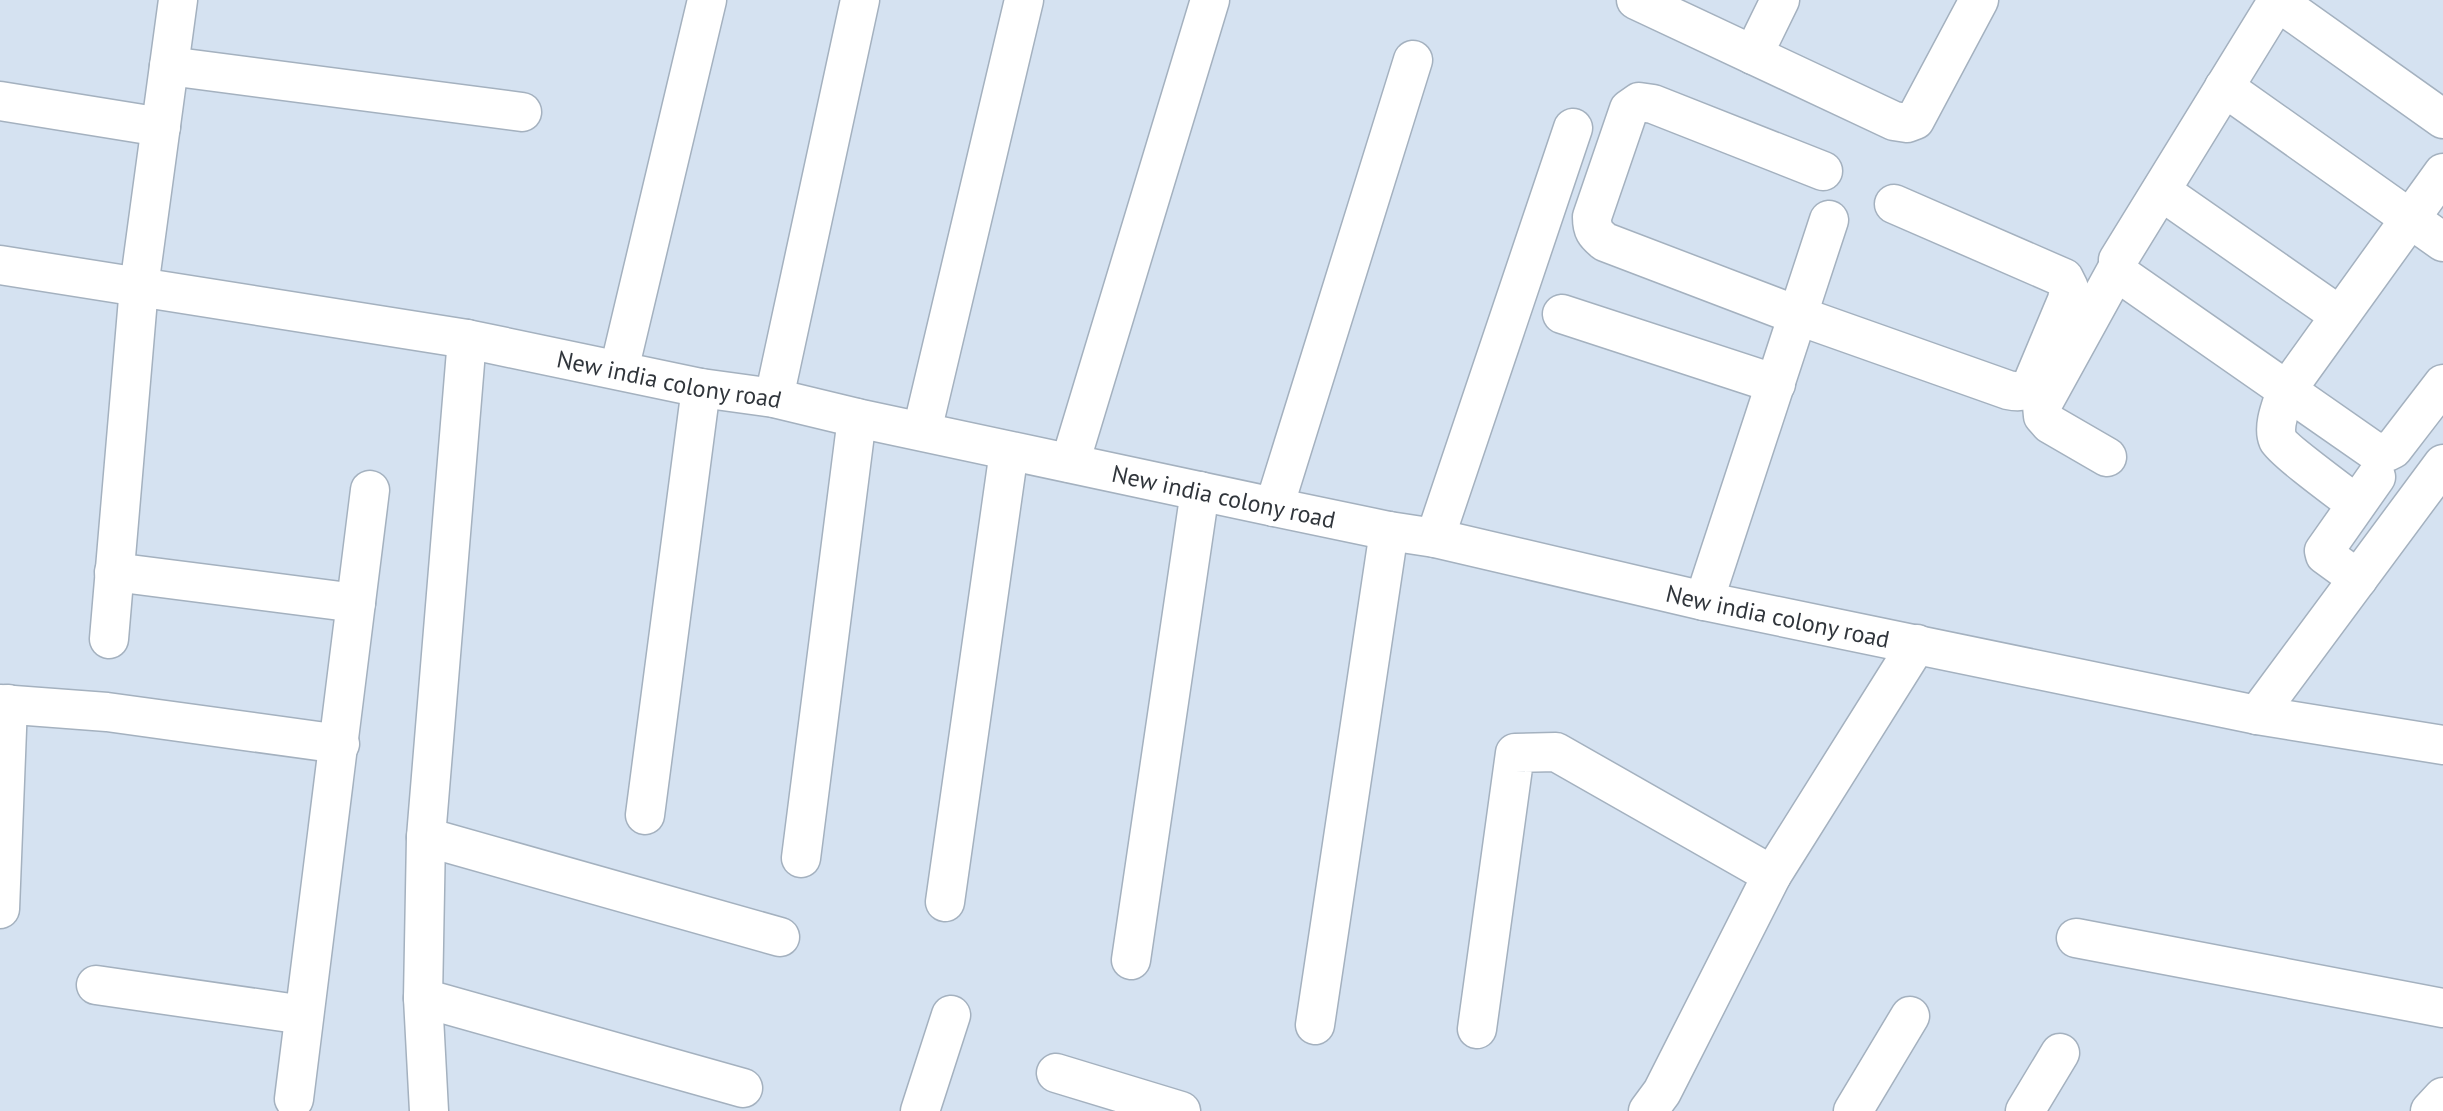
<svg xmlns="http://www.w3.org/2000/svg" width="2443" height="1111" font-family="'PT Sans',sans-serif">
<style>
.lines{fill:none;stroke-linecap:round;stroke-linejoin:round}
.minor-casing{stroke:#a4b1bf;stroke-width:41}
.minor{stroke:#fff;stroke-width:38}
.labels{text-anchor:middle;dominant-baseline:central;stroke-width:5;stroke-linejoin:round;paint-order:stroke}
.street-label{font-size:24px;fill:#30353b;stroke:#fff}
</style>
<rect width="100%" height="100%" fill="#d5e2f1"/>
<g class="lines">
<defs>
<g id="minor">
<polyline points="1636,0 1894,121 1907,123 1915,120 1979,0"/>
<polyline points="2278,0 2118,260 2120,274 2374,451 2387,452 2393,449 2443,384"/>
<polyline points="2277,1 2443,119"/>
<polyline points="1753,55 1780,0"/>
<polyline points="169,66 522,112"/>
<polyline points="2224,87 2443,242"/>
<polyline points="0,101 161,127"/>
<path d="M1823 171 1653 104 1639 102 1629 109 1592 217C1592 230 1595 234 1605 242L1799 316 2008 390C2018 392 2023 392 2031 386L2067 300 2069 288 2064 278 1894 204"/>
<polyline points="2161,191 2339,315"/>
<path id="s1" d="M0 265 467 339 701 388 774 398 857 418 1274 507 1389 531 1435 538 1704 601 2257 715 2443 745"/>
<polyline points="1562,314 1776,384"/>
<polyline points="619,370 707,0"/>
<polyline points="774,398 860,0"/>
<polyline points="922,431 1024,0"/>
<polyline points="2107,457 2050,424 2043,416 2042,405 2118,267"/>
<polyline points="1070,463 1210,0"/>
<path d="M2356 504C2343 494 2283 450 2278 440 2272 426 2282 404 2286 391L2443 173"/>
<polyline points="1274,507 1413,60"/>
<polyline points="1435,538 1573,128"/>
<polyline points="114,572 356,603"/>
<polyline points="2358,579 2325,555 2324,551 2376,477"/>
<polyline points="1704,601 1829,220"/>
<polyline points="109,639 139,287 178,0"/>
<polyline points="0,704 107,712 340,744"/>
<polyline points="2257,715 2443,464"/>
<polyline points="645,815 701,388"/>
<polyline points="426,837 780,937"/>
<polyline points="801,858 857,418"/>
<polyline points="945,902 1009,451"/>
<polyline points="0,909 8,704"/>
<polyline points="2076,938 2443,1008"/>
<polyline points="1131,960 1200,491"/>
<polyline points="96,985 304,1015"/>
<polyline points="423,998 743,1088"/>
<polyline points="1315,1025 1389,531"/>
<polyline points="1477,1029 1515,753 1556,752 1772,875"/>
<polyline points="1056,1073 1181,1111"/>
<polyline points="294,1099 370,490"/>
<polyline points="429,1111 423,998 426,837 467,339"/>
<polyline points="920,1111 951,1015"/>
<polyline points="1648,1111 1662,1092 1772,875 1917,644"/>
<polyline points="1853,1111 1910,1016"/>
<polyline points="2025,1111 2060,1053"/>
<polyline points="2430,1111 2443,1097"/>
</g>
</defs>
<use href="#minor" class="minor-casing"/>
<use href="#minor" class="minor"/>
</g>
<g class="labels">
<g class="street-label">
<text stroke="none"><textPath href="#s1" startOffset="679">New india colony road</textPath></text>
<text stroke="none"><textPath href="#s1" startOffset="1246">New india colony road</textPath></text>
<text stroke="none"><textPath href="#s1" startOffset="1813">New india colony road</textPath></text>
</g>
</g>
</svg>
